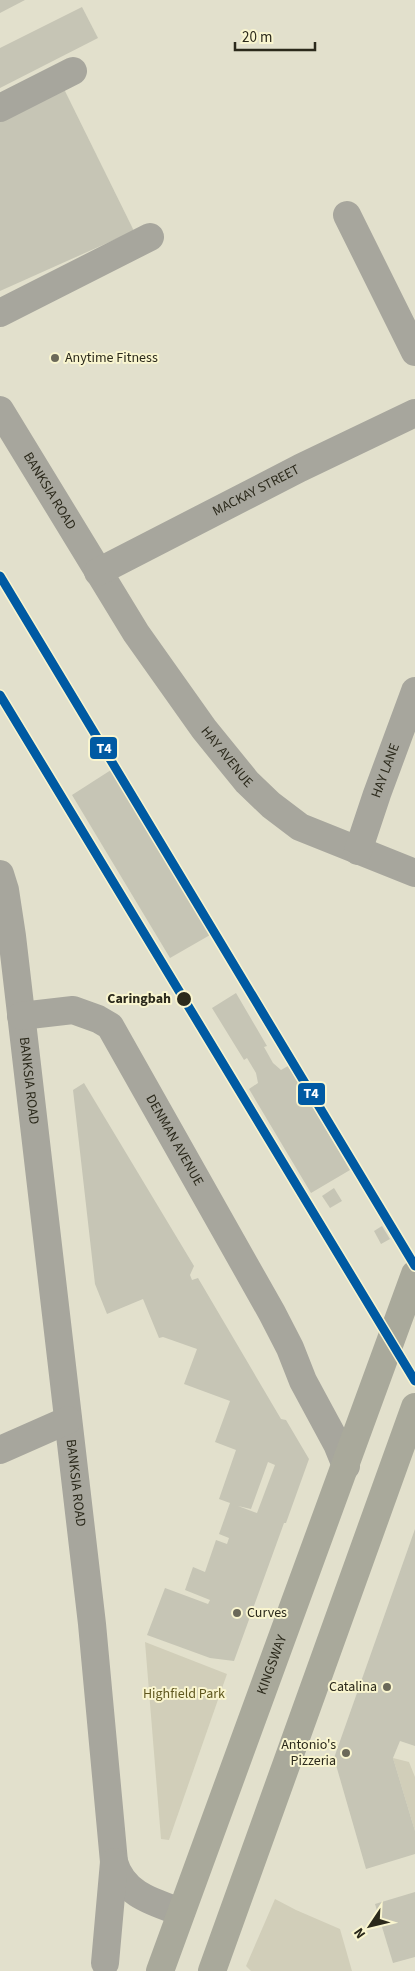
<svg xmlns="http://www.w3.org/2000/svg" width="415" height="1971" font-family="'Source Sans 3',sans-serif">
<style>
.green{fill:#d1ceb9}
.building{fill:#c6c5b5;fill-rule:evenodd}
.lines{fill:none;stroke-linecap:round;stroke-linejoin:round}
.minor{stroke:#a7a69d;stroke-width:28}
.major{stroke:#a9a99b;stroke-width:28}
.rail-1-casing{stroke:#f9f5cf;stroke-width:12}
.rail-1{stroke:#005aa3;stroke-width:9}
.poi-dot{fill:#6b6959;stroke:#f9f5cf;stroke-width:2}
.stop-dot{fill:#2b291b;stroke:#f9f5cf;stroke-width:2}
.labels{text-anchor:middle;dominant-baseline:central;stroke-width:4;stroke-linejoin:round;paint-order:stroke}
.poi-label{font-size:14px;fill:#2b291b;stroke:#f9f5cf;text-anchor:start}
.street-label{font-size:14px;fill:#2b291b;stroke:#f9f5cf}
.stop-label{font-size:14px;font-weight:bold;fill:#2b291b;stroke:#f9f5cf;text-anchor:end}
.park-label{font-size:14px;fill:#60581f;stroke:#f9f5cf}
.line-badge{stroke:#f9f5cf;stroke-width:2}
.badge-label{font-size:14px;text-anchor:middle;font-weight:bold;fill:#fff}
</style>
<rect width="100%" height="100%" fill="#e2e0cc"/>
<g class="green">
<polygon points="145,1642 227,1674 169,1840 161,1839"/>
<polygon points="393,1758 409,1762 415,1777 415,1831"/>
<polygon points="275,1899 296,1910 340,1929 352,1971 251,1971 246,1966"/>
</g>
<g class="building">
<polygon points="0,0 25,0 0,13"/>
<polygon points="82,7 98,38 0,88 0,48"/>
<polygon points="64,89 134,231 0,291 0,121"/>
<polygon points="111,770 210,935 170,958 72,795"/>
<polygon points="236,993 267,1046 264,1047 273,1063 281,1070 288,1066 350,1170 311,1193 249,1089 258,1083 256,1073 247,1058 244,1060 212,1008"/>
<path d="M84 1083 194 1266 190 1275 192 1280 198 1278 281 1419 286 1420 309 1459 286 1523H284L234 1661 210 1658 147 1635 165 1588 208 1604 210 1600 185 1590 193 1567 205 1572 216 1540 227 1544 229 1538 219 1534 230 1503 219 1499 236 1450 215 1442 230 1401 184 1384 197 1349 163 1337 159 1338 143 1299 107 1314 95 1284 73 1090ZM268 1462 275 1465 257 1513 238 1506 251 1509Z"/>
<polygon points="334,1188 342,1201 330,1208 322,1196"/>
<polygon points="382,1226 390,1239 381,1244 374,1231"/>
<polygon points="415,1529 415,1746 400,1741 393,1758 415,1831 415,1854 366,1869 334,1758"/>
<polygon points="415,1892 415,1957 393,1963 375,1904"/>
</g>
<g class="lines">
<g class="minor">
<polyline points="0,108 73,71"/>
<polyline points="347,215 415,352"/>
<polyline points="0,313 150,237"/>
<path id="s1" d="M0 410 136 633 204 729 247 782 271 805 300 827 415 873"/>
<path id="s2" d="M98 572 300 468 415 413"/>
<path id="s3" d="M358 851 377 794 415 691"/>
<path id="s4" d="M0 874 5 890 12 936 92 1624 114 1862C123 1894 153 1902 181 1912"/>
<path id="s5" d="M21 1016 73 1010 98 1019 110 1026 272 1313 290 1348 303 1381 337 1444 346 1466"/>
<polyline points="0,1450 68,1420"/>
<polyline points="105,1963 114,1862"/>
</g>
<g class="major">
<path id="s6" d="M160 1971 415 1274"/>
<polyline points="212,1971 415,1407"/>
</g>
<defs>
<g id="rail-1">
<polyline points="0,576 415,1266"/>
<polyline points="0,695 415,1381"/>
</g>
</defs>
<use href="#rail-1" class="rail-1-casing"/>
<use href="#rail-1" class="rail-1"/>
</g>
<g class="poi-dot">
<circle cx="55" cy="358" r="5"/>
<circle cx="237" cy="1613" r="5"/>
<circle cx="387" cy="1687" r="5"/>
<circle cx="346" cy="1753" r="5"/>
</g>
<circle class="stop-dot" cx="184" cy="999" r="8"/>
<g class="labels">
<g class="poi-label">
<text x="65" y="358">Anytime Fitness</text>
<text x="247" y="1613">Curves</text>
<text x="377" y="1687" text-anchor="end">Catalina</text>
<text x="336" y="1745" text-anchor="end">Antonio's<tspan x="336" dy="16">Pizzeria</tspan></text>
</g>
<g class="street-label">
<text stroke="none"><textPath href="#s1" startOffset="95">BANKSIA ROAD</textPath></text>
<text stroke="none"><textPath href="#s2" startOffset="178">MACKAY STREET</textPath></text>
<text stroke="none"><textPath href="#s1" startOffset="415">HAY AVENUE</textPath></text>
<text stroke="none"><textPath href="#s3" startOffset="85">HAY LANE</textPath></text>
<text stroke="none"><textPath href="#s4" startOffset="209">BANKSIA ROAD</textPath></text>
<text stroke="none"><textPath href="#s5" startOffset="224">DENMAN AVENUE</textPath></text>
<text stroke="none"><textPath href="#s4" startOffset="614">BANKSIA ROAD</textPath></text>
<text stroke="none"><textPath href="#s6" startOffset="326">KINGSWAY</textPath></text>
</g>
<g class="stop-label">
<text x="171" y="999">Caringbah</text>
</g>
<g class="park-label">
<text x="184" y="1694">Highfield Park</text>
</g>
</g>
<g class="line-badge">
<rect x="89" y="736" width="29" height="24" rx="5" fill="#005aa3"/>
<rect x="297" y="1082" width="29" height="24" rx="5" fill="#005aa3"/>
</g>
<g class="badge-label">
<text x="104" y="753">T4</text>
<text x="311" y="1098">T4</text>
</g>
<g transform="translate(370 1926) rotate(235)" stroke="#f9f5cf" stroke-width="4" paint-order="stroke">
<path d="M0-4L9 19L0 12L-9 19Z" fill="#2b291b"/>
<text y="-8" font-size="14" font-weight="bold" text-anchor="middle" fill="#2b291b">N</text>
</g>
<path d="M235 42v8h80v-8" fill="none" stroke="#2b291b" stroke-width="2.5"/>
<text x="242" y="42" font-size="15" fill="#2b291b" stroke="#f9f5cf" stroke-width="4" paint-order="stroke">20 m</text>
</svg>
